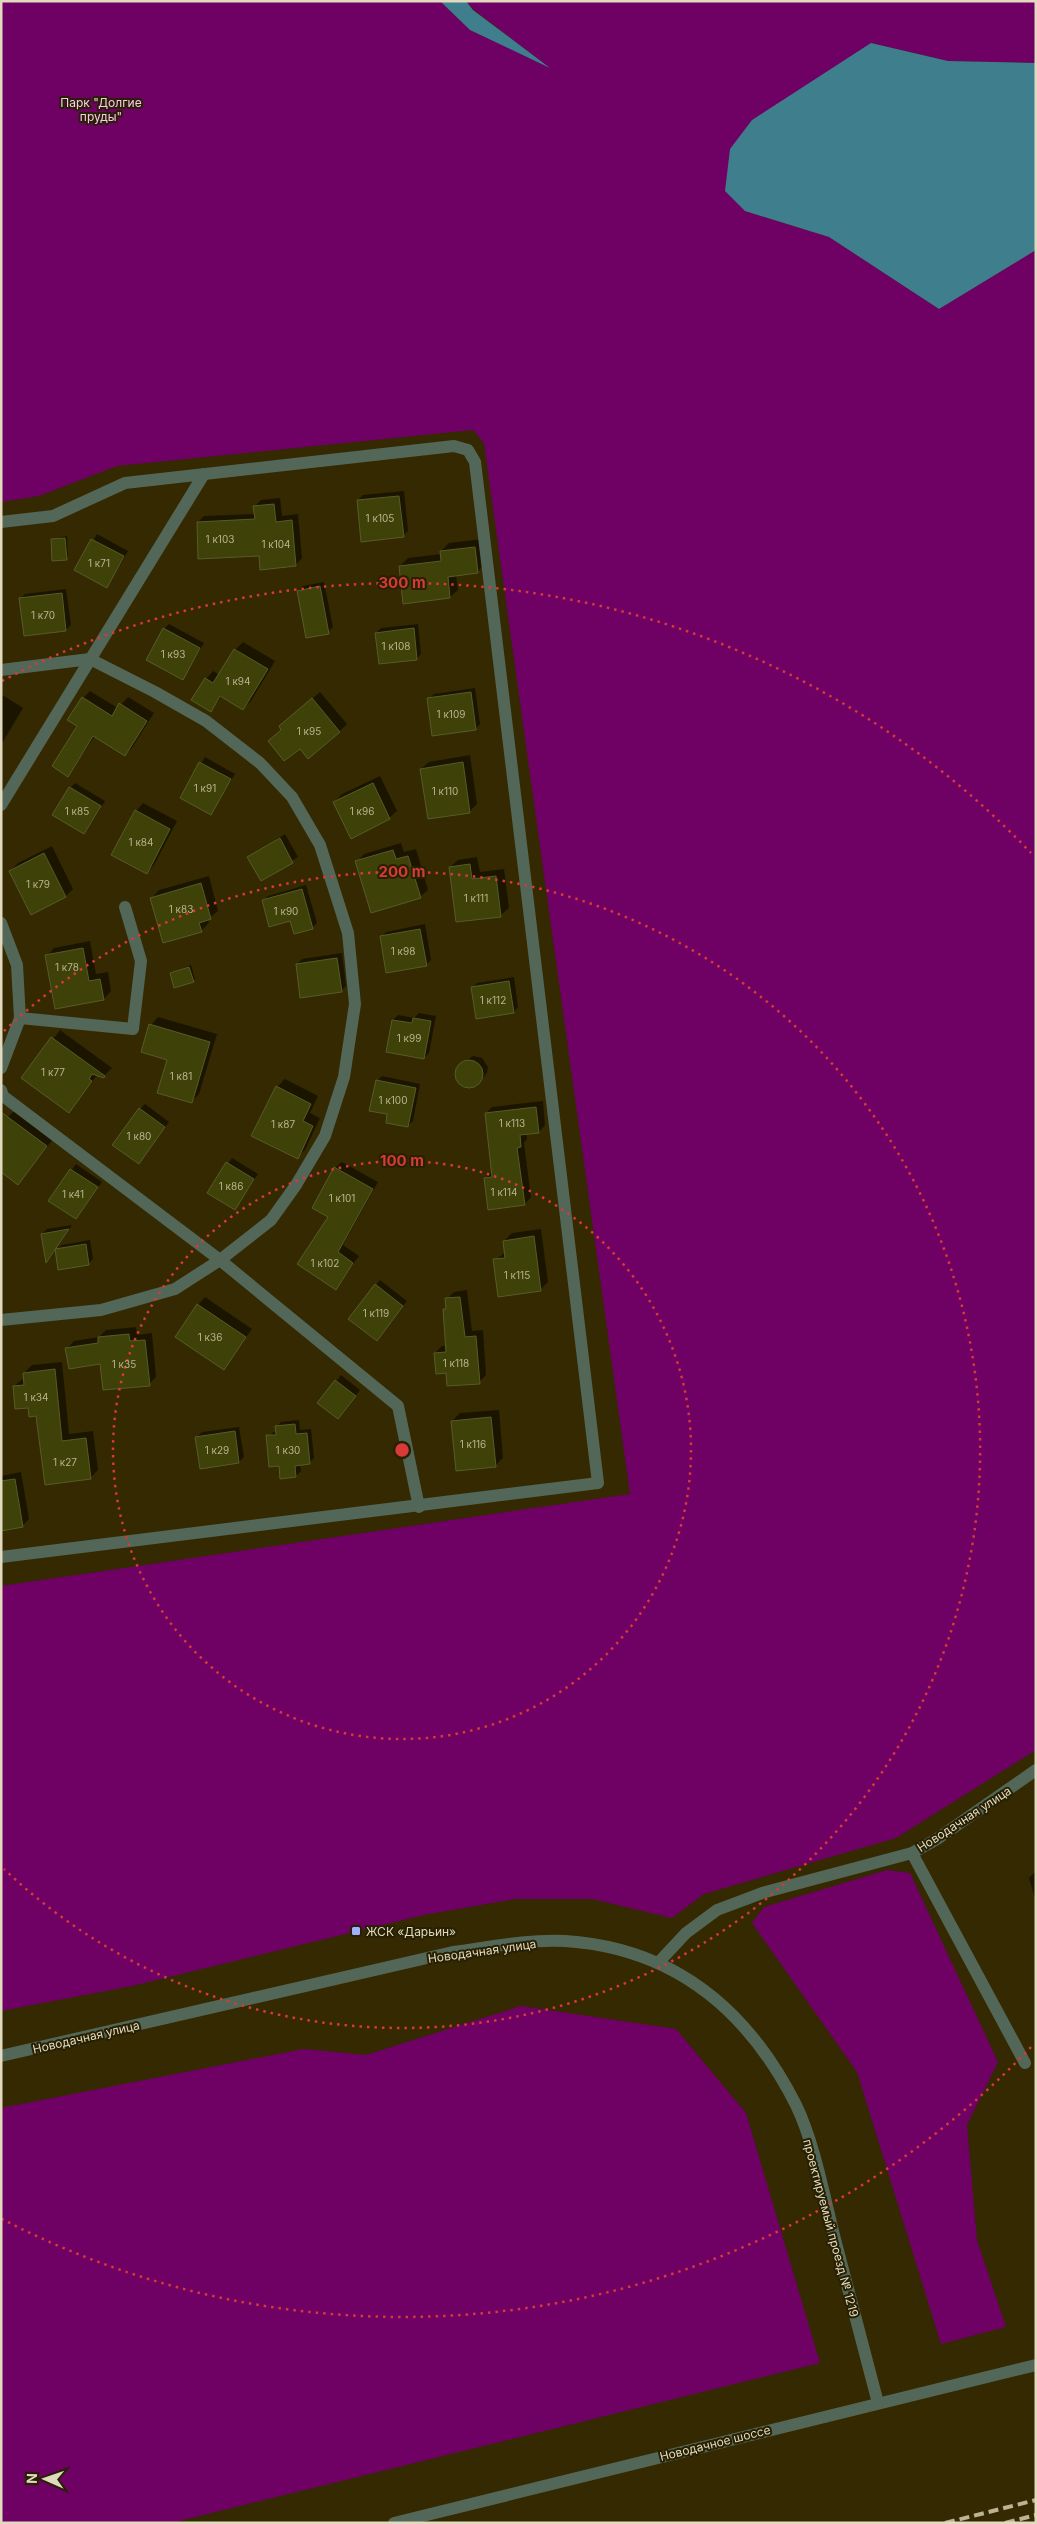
<svg xmlns="http://www.w3.org/2000/svg" width="1037" height="2524" font-family="Inter,sans-serif">
<style>
.green{fill:#6f0164}
.water{fill:#3f7e8c}
.shadow{fill:#0007}
.building{fill:#3e4208;stroke:#575c27}
.lines{fill:none;stroke-linecap:round;stroke-linejoin:round}
.minor{stroke:#526758;stroke-width:12}
.rail{stroke:#bcb395;stroke-width:4;stroke-dasharray:10 5;stroke-linecap:butt}
.ring{fill:none;stroke:#d73a37;stroke-width:2.5;stroke-dasharray:2.5 5}
.poi-dot{fill:#a1b2fd;stroke:#282003;stroke-width:2}
.labels{text-anchor:middle;dominant-baseline:central;stroke-width:4;stroke-linejoin:round;paint-order:stroke}
.number-label{font-size:10px;fill:#b9b490}
.park-label{font-size:12px;fill:#fcc8f1;stroke:#282003}
.street-label{font-size:12px;fill:#e2dabe;stroke:#282003}
.poi-label{font-size:12px;fill:#e2dabe;stroke:#282003;text-anchor:start}
.centre{fill:#d73a37;stroke:#282003;stroke-width:2.5}
.ring-label{font-size:15px;text-anchor:middle;font-weight:bold;fill:#d73a37;stroke:#282003;stroke-width:4;stroke-linejoin:round;paint-order:stroke}
</style>
<rect width="100%" height="100%" fill="#342900"/>
<g class="green">
<polygon points="1,1 440,1 470,30 547,66 473,9 466,1 1036,1 1036,63 948,61 871,43 745,211 829,237 939,309 1036,250 1036,1750 896,1838 704,1894 672,1918 592,1899 515,1899 424,1915 132,1986 1,2011 1,1586 630,1494 484,443 473,430 117,466 39,496 1,502"/>
<polygon points="887,1870 910,1873 998,2062 967,2125 977,2240 1006,2327 941,2344 857,2072 752,1923 764,1907"/>
<polygon points="521,2006 676,2029 746,2113 820,2363 171,2523 1,2523 1,2108 304,2049 366,2055"/>
</g>
<g class="water">
<polygon points="440,1 466,1 473,10 550,68 470,30"/>
<polygon points="871,43 948,61 1036,63 1036,250 939,309 829,237 745,211 725,191 730,149 752,120"/>
</g>
<g class="shadow">
<polygon points="404,491 408,531 403,536 358,500 363,495"/>
<polygon points="280,498 282,516 298,514 302,558 296,565 260,555 198,522 204,516 256,514 255,506 261,500"/>
<polygon points="97,534 128,551 107,587 76,570"/>
<polygon points="67,536 68,556 66,558 52,539"/>
<polygon points="482,539 485,564 477,572 456,574 458,590 450,597 400,566 408,558 442,554 441,551 449,543"/>
<polygon points="324,582 333,627 328,632 298,591 303,586"/>
<polygon points="66,589 71,625 66,630 20,599 25,594"/>
<polygon points="169,624 204,643 183,678 164,629"/>
<polygon points="418,624 421,654 416,659 376,633 381,628"/>
<polygon points="243,642 275,661 251,701 243,709 222,696 211,710 206,679 213,671 220,675 235,650"/>
<polygon points="475,688 480,724 475,729 429,699 434,694"/>
<polygon points="90,691 118,708 128,697 154,713 132,748 125,755 95,736 68,775 83,698"/>
<polygon points="320,692 347,724 339,732 282,729 288,719"/>
<polygon points="1,694 23,708 1,745"/>
<polygon points="470,755 477,804 469,812 421,769 429,762"/>
<polygon points="205,757 235,774 211,813 181,797"/>
<polygon points="380,776 397,811 389,818 334,802 342,794"/>
<polygon points="75,783 105,801 102,806 71,787"/>
<polygon points="69,789 101,808 84,833"/>
<polygon points="143,803 177,821 154,865 147,873 136,811"/>
<polygon points="285,834 298,857 261,879 249,857"/>
<polygon points="401,843 404,852 416,849 428,890 420,897 357,862 364,854"/>
<polygon points="52,846 73,889 66,896 10,871 18,863"/>
<polygon points="477,857 480,872 504,869 509,908 501,915 457,921 450,867 458,860"/>
<polygon points="209,876 218,911 208,919 209,923 201,931 152,898 159,890"/>
<polygon points="306,885 317,923 312,928 291,919 263,901 268,896"/>
<polygon points="425,924 431,960 426,965 381,937 386,932"/>
<polygon points="90,941 96,974 108,972 111,991 104,999 47,956 54,948"/>
<polygon points="342,953 346,986 341,991 297,964 302,959"/>
<polygon points="191,965 195,979 193,981 171,973"/>
<polygon points="514,977 518,1007 514,1012 472,988 477,983"/>
<polygon points="419,1013 436,1016 429,1053 424,1058 393,1020 398,1015 414,1018"/>
<polygon points="158,1017 217,1034 199,1094 192,1101 151,1025"/>
<polygon points="60,1030 112,1068 104,1076 98,1074 69,1111 23,1078"/>
<polygon points="473,1056 482,1058 488,1067 487,1073 475,1087 464,1087 457,1080 458,1066"/>
<polygon points="382,1076 420,1084 413,1121 408,1126 389,1113 377,1081"/>
<polygon points="285,1079 318,1096 310,1113 320,1118 305,1150 297,1157 277,1087"/>
<polygon points="543,1101 545,1125 539,1132 526,1133 527,1139 524,1143 531,1197 525,1204 485,1179 492,1171 486,1113 492,1107"/>
<polygon points="145,1104 169,1122 139,1162 140,1109"/>
<polygon points="15,1110 54,1138 18,1183 8,1117"/>
<polygon points="232,1158 258,1174 234,1209 209,1192"/>
<polygon points="342,1162 378,1182 343,1245 359,1256 335,1288 330,1217 335,1168"/>
<polygon points="76,1164 102,1182 76,1218 50,1200"/>
<polygon points="72,1225 51,1257 47,1261 42,1234 47,1229"/>
<polygon points="541,1229 548,1282 540,1290 495,1260 506,1252 504,1241 512,1233"/>
<polygon points="90,1240 93,1259 88,1264 57,1249 62,1245"/>
<polygon points="380,1280 407,1301 377,1339 376,1285"/>
<polygon points="467,1290 472,1331 483,1330 486,1375 479,1382 447,1372 435,1353 442,1346 446,1346 444,1310 447,1306 447,1299 454,1292"/>
<polygon points="205,1297 252,1329 224,1368 198,1305"/>
<polygon points="136,1327 137,1335 152,1333 156,1377 149,1384 67,1349 74,1341 99,1337 106,1330"/>
<polygon points="62,1362 69,1434 93,1431 98,1470 90,1478 14,1386 24,1378 24,1373 32,1365"/>
<polygon points="341,1375 360,1390 343,1412 319,1403"/>
<polygon points="499,1410 503,1458 495,1466 452,1421 460,1413"/>
<polygon points="299,1420 300,1430 311,1429 314,1458 309,1463 300,1464 301,1471 296,1476 280,1465 268,1436 276,1431 276,1427 281,1422"/>
<polygon points="239,1427 244,1457 239,1462 197,1437 202,1432"/>
<polygon points="21,1472 29,1519 22,1526 1,1529 1,1476"/>
<polygon points="1036,1871 1036,1902 1029,1878"/>
</g>
<g class="building">
<polygon points="399,496 404,537 361,542 357,500"/>
<polygon points="274,504 276,522 292,520 296,566 260,570 259,556 198,559 197,522 255,519 253,506"/>
<polygon points="65,538 67,560 52,561 51,539"/>
<polygon points="91,539 124,556 107,588 74,570"/>
<polygon points="475,547 478,573 448,577 450,598 403,604 399,566 441,561 440,551"/>
<polygon points="320,586 329,634 306,638 297,591"/>
<polygon points="62,593 66,631 24,636 19,598"/>
<polygon points="163,628 200,648 183,680 146,660"/>
<polygon points="414,628 417,660 379,664 375,633"/>
<polygon points="234,649 268,669 243,710 220,696 211,712 191,700 205,678 213,683"/>
<polygon points="471,692 476,730 432,736 427,698"/>
<polygon points="82,697 112,716 119,703 147,721 125,756 93,736 68,777 52,766 77,726 67,720"/>
<polygon points="312,698 340,732 308,759 300,749 284,761 268,741 281,730 279,726"/>
<polygon points="199,762 231,779 211,815 180,798"/>
<polygon points="463,762 470,813 428,819 420,769"/>
<polygon points="373,783 390,819 351,839 333,802"/>
<polygon points="69,787 101,806 84,834 52,815"/>
<polygon points="135,810 170,829 147,874 111,855"/>
<polygon points="280,838 293,863 261,881 247,857"/>
<polygon points="393,850 396,859 408,856 421,898 371,913 355,861"/>
<polygon points="44,853 66,897 31,915 9,871"/>
<polygon points="470,864 472,879 496,876 501,917 456,922 449,867"/>
<polygon points="201,883 211,919 199,923 202,932 163,943 150,898"/>
<polygon points="302,889 313,929 294,934 290,921 269,927 262,900"/>
<polygon points="420,929 427,966 386,973 380,936"/>
<polygon points="83,948 89,981 100,979 104,1000 55,1009 45,955"/>
<polygon points="337,958 342,992 300,998 296,964"/>
<polygon points="189,967 194,982 174,988 170,973"/>
<polygon points="509,981 514,1013 476,1019 471,987"/>
<polygon points="413,1018 431,1021 424,1059 386,1052 392,1020 412,1023"/>
<polygon points="149,1024 210,1042 192,1103 157,1093 167,1060 141,1052"/>
<polygon points="51,1037 105,1076 104,1078 92,1074 89,1079 92,1081 69,1113 21,1078"/>
<circle cx="469" cy="1074" r="14"/>
<polygon points="376,1080 416,1088 408,1127 386,1123 387,1114 369,1111"/>
<polygon points="276,1086 311,1104 303,1121 313,1126 298,1159 251,1136"/>
<polygon points="536,1107 539,1133 520,1135 521,1147 517,1148 525,1205 488,1210 484,1178 492,1177 485,1113"/>
<polygon points="139,1108 165,1127 139,1164 112,1145"/>
<polygon points="1,1112 47,1146 18,1185 1,1172"/>
<polygon points="226,1162 254,1179 235,1210 207,1193"/>
<polygon points="334,1167 373,1189 338,1252 353,1263 336,1290 297,1264 328,1217 312,1208"/>
<polygon points="70,1169 98,1187 76,1219 48,1201"/>
<polygon points="69,1229 46,1263 41,1234"/>
<polygon points="534,1236 541,1291 498,1297 493,1259 505,1258 503,1241"/>
<polygon points="86,1244 89,1265 58,1270 55,1249"/>
<polygon points="375,1284 403,1306 377,1341 348,1319"/>
<polygon points="460,1297 465,1337 476,1336 480,1384 447,1386 446,1373 436,1374 434,1353 446,1352 443,1309 446,1309 445,1298"/>
<polygon points="197,1304 246,1337 224,1370 175,1337"/>
<polygon points="129,1334 130,1341 145,1340 150,1386 103,1390 100,1364 69,1369 65,1348 98,1343 98,1337"/>
<polygon points="55,1369 62,1441 86,1438 91,1479 45,1485 36,1416 29,1417 28,1408 15,1409 13,1386 24,1385 23,1373"/>
<polygon points="335,1380 356,1396 338,1419 317,1403"/>
<polygon points="491,1417 496,1467 456,1471 451,1421"/>
<polygon points="295,1424 296,1434 307,1433 310,1464 295,1466 296,1477 280,1479 279,1466 269,1467 266,1435 276,1435 275,1426"/>
<polygon points="235,1431 239,1463 200,1469 195,1437"/>
<polygon points="15,1479 23,1527 1,1531 1,1481"/>
</g>
<g class="lines">
<g class="minor">
<polyline points="1,522 53,516 125,483 454,446 468,450 475,462 598,1483 1,1557"/>
<polyline points="1,670 90,659 155,692 206,721 260,763 292,797 320,845 348,933 355,1004 344,1077 325,1136 296,1185 271,1220 220,1260 175,1289 101,1310 1,1320"/>
<polyline points="1,805 204,474"/>
<polyline points="1,923 17,965 20,1018 1,1068"/>
<polyline points="20,1018 133,1029 141,961 125,907"/>
<polyline points="1,1090 3,1096 220,1260 398,1406 419,1507"/>
<polyline points="912,1853 1025,2063"/>
<polyline points="658,1963 686,1933 717,1910 762,1893 912,1853 937,1839 1036,1770"/>
<path d="M1 2056 453 1952C490 1947 528 1939 565 1941 675 1948 748 2010 796 2105 815 2144 825 2201 836 2243 850 2296 864 2350 878 2403"/>
<polyline points="394,2523 1036,2365"/>
</g>
<g class="rail">
<polyline points="945,2523 1036,2500"/>
<polyline points="1005,2523 1036,2515"/>
</g>
</g>
<g class="ring">
<circle cx="402" cy="1450" r="289"/>
<path d="M4 1031A578 578 0 1 1 4 1869"/>
<path d="M1031 2047A867 867 0 0 1 2 2219M2 681A867 867 0 0 1 1031 853"/>
</g>
<rect class="poi-dot" x="351" y="1926" width="10" height="10" rx="2.5"/>
<g class="labels">
<g class="number-label">
<text x="380" y="518">1 к105</text>
<text x="220" y="539">1 к103</text>
<text x="276" y="544">1 к104</text>
<text x="99" y="563">1 к71</text>
<text x="43" y="615">1 к70</text>
<text x="396" y="646">1 к108</text>
<text x="173" y="654">1 к93</text>
<text x="238" y="681">1 к94</text>
<text x="451" y="714">1 к109</text>
<text x="309" y="731">1 к95</text>
<text x="205" y="788">1 к91</text>
<text x="445" y="791">1 к110</text>
<text x="77" y="811">1 к85</text>
<text x="362" y="811">1 к96</text>
<text x="141" y="842">1 к84</text>
<text x="38" y="884">1 к79</text>
<text x="476" y="898">1 к111</text>
<text x="181" y="909">1 к83</text>
<text x="286" y="911">1 к90</text>
<text x="403" y="951">1 к98</text>
<text x="67" y="967">1 к78</text>
<text x="493" y="1000">1 к112</text>
<text x="409" y="1038">1 к99</text>
<text x="53" y="1072">1 к77</text>
<text x="181" y="1076">1 к81</text>
<text x="393" y="1100">1 к100</text>
<text x="512" y="1123">1 к113</text>
<text x="283" y="1124">1 к87</text>
<text x="139" y="1136">1 к80</text>
<text x="231" y="1186">1 к86</text>
<text x="504" y="1192">1 к114</text>
<text x="73" y="1194">1 к41</text>
<text x="342" y="1198">1 к101</text>
<text x="325" y="1263">1 к102</text>
<text x="517" y="1275">1 к115</text>
<text x="376" y="1313">1 к119</text>
<text x="210" y="1337">1 к36</text>
<text x="456" y="1363">1 к118</text>
<text x="124" y="1364">1 к35</text>
<text x="36" y="1397">1 к34</text>
<text x="473" y="1444">1 к116</text>
<text x="217" y="1450">1 к29</text>
<text x="288" y="1450">1 к30</text>
<text x="65" y="1462">1 к27</text>
</g>
<g class="park-label">
<text x="101" y="102">Парк "Долгие<tspan x="101" dy="14">пруды"</tspan></text>
</g>
<g class="street-label">
<text transform="translate(964 1819) rotate(-33)">Новодачная улица</text>
<text transform="translate(482 1951) rotate(-8)">Новодачная улица</text>
<text transform="translate(86 2037) rotate(-13)">Новодачная улица</text>
<text transform="translate(831 2228) rotate(75)">проектируемый проезд № 1219</text>
<text transform="translate(715 2443) rotate(-14)">Новодачное шоссе</text>
</g>
<g class="poi-label">
<text x="366" y="1931">ЖСК «Дарьин»</text>
</g>
</g>
<circle cx="402" cy="1450" r="8" class="centre"/>
<g class="ring-label">
<text x="402" y="588">300 m</text>
<text x="402" y="877">200 m</text>
<text x="402" y="1166">100 m</text>
</g>
<rect width="1037" height="2524" fill="none" stroke="#e2dabe" stroke-width="5"/>
<g transform="translate(45 2479) rotate(272)" stroke="#282003" stroke-width="4" paint-order="stroke">
<path d="M0-4L9 19L0 12L-9 19Z" fill="#e2dabe"/>
<text y="-8" font-size="14" font-weight="bold" text-anchor="middle" fill="#e2dabe">N</text>
</g>
</svg>
